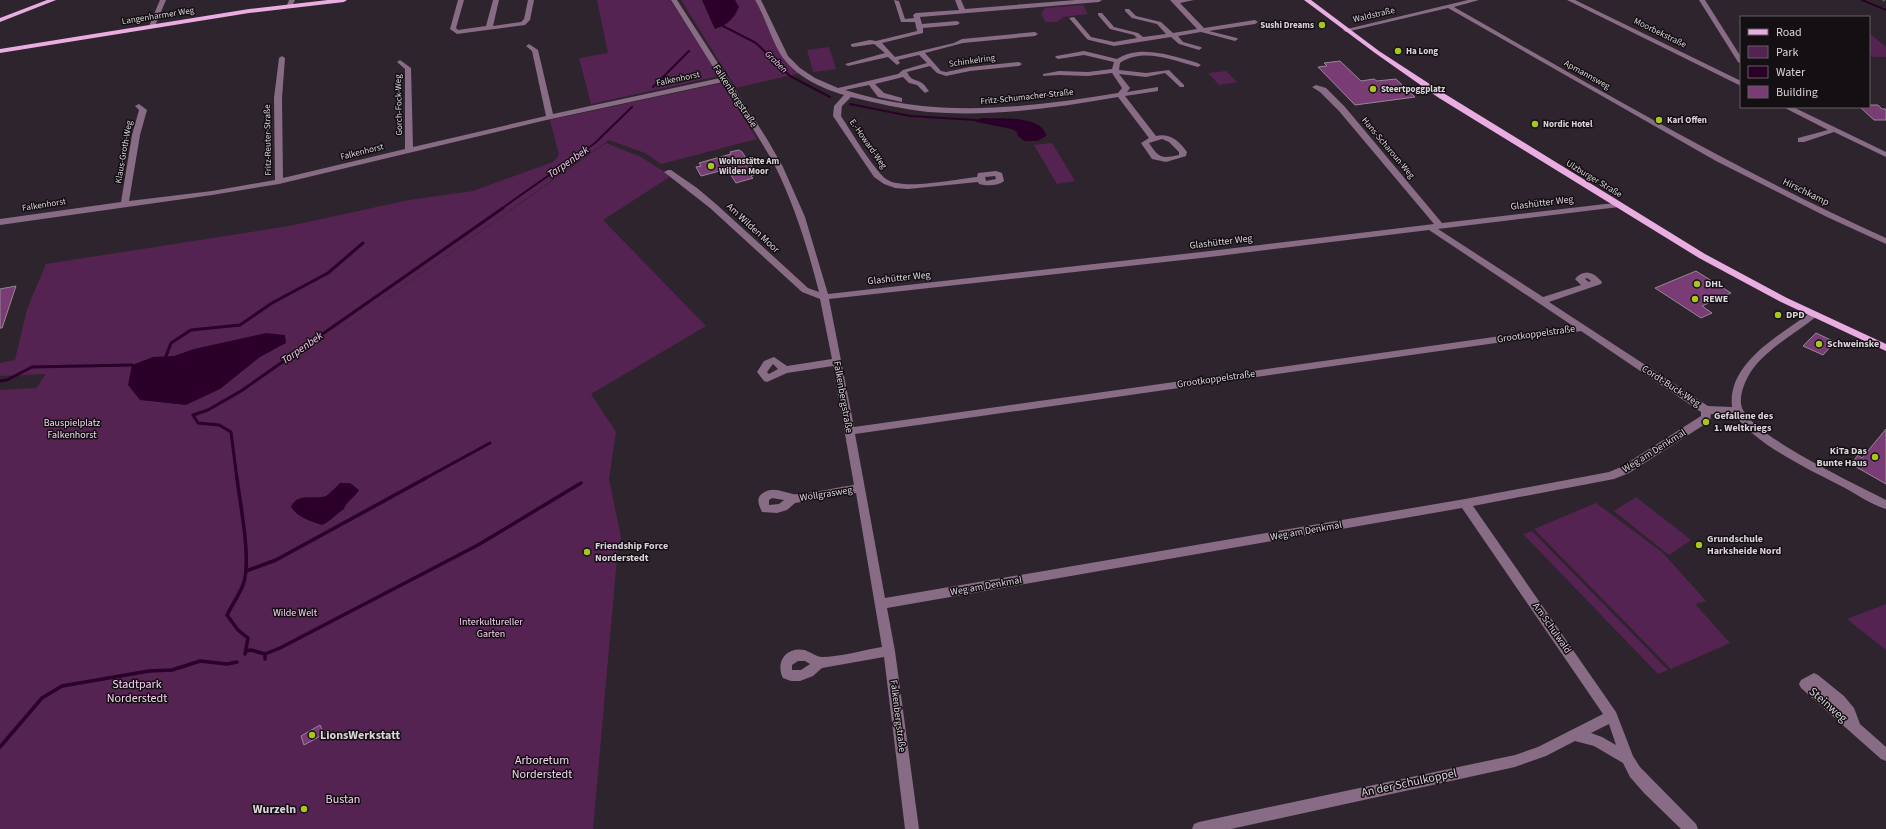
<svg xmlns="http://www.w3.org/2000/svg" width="1886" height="829" font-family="'Source Sans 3',sans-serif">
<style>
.green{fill:#552351}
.water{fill:#2a0028}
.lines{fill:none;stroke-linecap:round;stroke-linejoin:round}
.stream-far2{stroke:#2a0028;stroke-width:2}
.stream-far1{stroke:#2a0028;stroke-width:3}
.stream{stroke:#2a0028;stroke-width:3.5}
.building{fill:#7a3c74;stroke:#958893}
.minor{fill:#886b84;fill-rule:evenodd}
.major{fill:#e9ade2;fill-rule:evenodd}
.rail{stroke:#7c747b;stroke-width:2;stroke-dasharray:1.5 3;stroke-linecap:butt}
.poi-dot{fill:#a8c71d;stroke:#130f13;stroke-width:1.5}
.labels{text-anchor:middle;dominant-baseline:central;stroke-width:3;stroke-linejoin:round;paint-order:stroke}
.far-street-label{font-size:9px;fill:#dbd4da;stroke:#130f13}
.far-poi-label{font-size:9px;font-weight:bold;fill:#dbd4da;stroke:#130f13;text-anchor:start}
.far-water-label{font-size:9px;font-style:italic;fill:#fac4f3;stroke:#130f13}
.street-label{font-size:10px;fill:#dbd4da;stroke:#130f13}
.poi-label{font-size:10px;font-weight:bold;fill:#dbd4da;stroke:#130f13;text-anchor:start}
.park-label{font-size:10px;fill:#f7d2f2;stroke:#130f13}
.water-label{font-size:11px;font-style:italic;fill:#fac4f3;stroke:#130f13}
.near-park-label{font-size:12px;fill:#f7d2f2;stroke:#130f13}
.near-street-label{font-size:12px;fill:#dbd4da;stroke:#130f13}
.near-poi-label{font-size:12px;font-weight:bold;fill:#dbd4da;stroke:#130f13;text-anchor:start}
</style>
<rect width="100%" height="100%" fill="#2e242d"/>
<g class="green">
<polygon points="597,0 670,0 719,76 591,104 579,58 608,53"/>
<path d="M681 0H702L715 29 736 15 737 11 735 0H755C760 8 765 16 769 25 780 51 776 54 800 73L736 88Z"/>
<polygon points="1083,5 1088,14 1063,17 1057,22 1046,22 1041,14 1045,8"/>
<polygon points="1869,33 1886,47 1886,57 1873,57 1869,53"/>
<polygon points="829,47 836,69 813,72 807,50"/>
<polygon points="1226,71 1237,82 1219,85 1208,73"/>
<polygon points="722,83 757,139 661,164 645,153 609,140 269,381 606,143 641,157 671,176 603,220 706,326 591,394 616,432 609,479 621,537 617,558 593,829 0,829 0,390 36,388 46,374 0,376 0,363 15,360 27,309 46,264 289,226 409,200 473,191 553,162 559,155 550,120"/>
<polygon points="1052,143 1075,181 1057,184 1034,145"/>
<polygon points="1636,497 1691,540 1669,555 1614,511"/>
<polygon points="1596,503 1663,553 1706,601 1695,604 1730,643 1671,669 1534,529"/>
<polygon points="1532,531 1668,670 1658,674 1523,534"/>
<polygon points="1886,604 1886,650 1847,619"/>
</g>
<g class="water">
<path d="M702 0H735L739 7C732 19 730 24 715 29Z"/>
<path d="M983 118C999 119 1043 115 1046 136L1037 141H1024L1018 136 1017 132 1012 129 976 122 975 120Z"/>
<polygon points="266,333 285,335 286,343 260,357 220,389 186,405 140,400 128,385 132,365 153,357 174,356 194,349"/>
<path d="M340 483H350L359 490C355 497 346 502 344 509 336 514 330 522 322 525 312 522 297 517 291 507 297 492 314 500 326 496 328 495 337 486 340 483Z"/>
</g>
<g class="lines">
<g class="stream-far2">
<polyline points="1862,0 1886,10"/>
<polyline points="723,26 756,43 790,76 830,97"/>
<polyline points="653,87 689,51"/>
<polyline points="850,104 910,116 975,120"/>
<polyline points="501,209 595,143 632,107"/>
</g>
<g class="stream-far1">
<polyline points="166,356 171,343 191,330 240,325 272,303 328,273 363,243"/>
<polyline points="0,381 7,380 32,367 132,365"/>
<polyline points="237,479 231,432 219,425 198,423 193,415 208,410 241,391 503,208"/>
<polyline points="424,479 490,443"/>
</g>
<g class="stream">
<path d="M237 478C240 505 252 560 243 585 239 595 232 605 227 615L238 630 248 638 245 654"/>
<polyline points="246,571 276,560 426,478"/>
<polyline points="246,651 251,650 265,654"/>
<polyline points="265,659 265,654 280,648 478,545 581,483"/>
<polyline points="0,747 42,698 62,686 149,671 172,670 200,661 227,664 237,662"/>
</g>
</g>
<g class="building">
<polygon points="1340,61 1361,81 1374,79 1377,81 1396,79 1415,97 1355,105 1318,67 1327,66 1324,63"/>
<polygon points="1869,105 1878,105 1882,109 1886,109 1886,120 1874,120 1860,107 1869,107"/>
<polygon points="739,150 742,152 757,174 751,176 753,178 736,183 727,169 701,176 696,167 701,166 699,163 731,154 730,152"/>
<polygon points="1696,271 1731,293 1702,306 1712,313 1701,318 1655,288"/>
<polygon points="16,286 2,328 0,328 0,289"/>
<polygon points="1816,333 1835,342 1823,355 1803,346"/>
<polygon points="1886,429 1886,484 1851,464 1858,455 1862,458"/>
<polygon points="320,725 324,734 304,745 301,736"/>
</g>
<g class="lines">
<g class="minor">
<polygon points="160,0 166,0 155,26 150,27 149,26"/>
<polygon points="289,0 295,0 292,6 287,5"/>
<polygon points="458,0 464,0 456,28 458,30 486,26 493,0 499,0 493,26 521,22 524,19 528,0 534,0 530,20 525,25 457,34 450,29"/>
<path d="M671 0H677L767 139 783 167 805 217 828 294 1210 251 1434 224 1339 111 1320 92 1312 87 1316 85 1326 88 1345 107 1442 223 1605 204 1622 203V207H1619L1438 229 1543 297 1581 285 1575 279C1584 268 1594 272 1602 282L1601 284 1549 302 1708 406 1732 407C1727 362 1781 335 1811 312H1817L1819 314 1817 316C1796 333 1768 348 1752 370 1745 380 1737 399 1743 410 1757 438 1855 484 1886 500V509C1872 505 1858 495 1845 488 1812 471 1756 445 1735 415L1711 414 1710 421 1629 473 1614 479 1473 506 1616 712 1633 756 1640 767 1696 824 1698 829H1681L1644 793 1630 777 1623 763 1594 746 1575 741 1546 756 1515 767 1231 829H1192L1194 824 1199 822 1515 755 1538 747 1603 714 1462 508 887 608 895 651 919 829H905L884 657 822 668 813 676 800 681H791L783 678C775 662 786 646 805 650 810 652 817 657 822 657 839 657 864 650 882 647L856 493 795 503 787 510 777 513 762 512C759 505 755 498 763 493 773 486 783 492 793 494 799 496 844 486 854 485L833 366 787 373 767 382 764 381 757 372 764 361 774 357 787 366 832 359 820 299 802 292 710 208 664 172 668 170H671L697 188 716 204 808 288 819 292C808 249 795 207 776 168 760 138 741 110 723 82L542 121 279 184 212 195 0 225V219L121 202 132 135 139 110 135 106 139 104 147 110 140 135 129 201 212 191 275 180 274 98 279 58 282 56 285 58 282 98 283 178 405 149V69L397 62 400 60 411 68 413 147 546 116 532 51 526 46 529 44 538 50 553 114 720 78ZM1429 230 1573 326 854 427 829 299 1210 257ZM1587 278 1591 281 1589 282 1585 279ZM1581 331 1701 412V416L1621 467 1609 472 1465 499 885 598 855 434ZM773 364 778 369 769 374 767 372ZM772 498 784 500 779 504 769 505V500ZM798 661H805L810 664 801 670H792V665ZM1609 724 1616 745 1602 737 1591 733Z"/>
<path d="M755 0H761L788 56 800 68 815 78 838 88 898 74 903 70 927 63 919 55 898 60 900 63 897 65 888 57 848 66 845 64 885 53 874 44 853 47 851 46V44L870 40 876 41 917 31 915 22H901L894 0 899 1 905 19 914 18 913 15 916 13 959 10 955 0H961L965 9 1076 0H1102L1099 2 920 17 922 24 957 21 960 23 957 25 923 28V33L882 43 895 57 954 43 962 39 1035 32 1038 34 1035 36 963 43 925 53 941 71 946 72 970 67 1019 62 1022 64 1019 66 970 71 946 76 937 73 930 66 907 72C911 81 916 79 922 83 925 85 927 89 929 91L925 93 917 85 909 83 903 77 875 84 884 93 902 98V102L878 97 869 85 845 90C935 119 1027 108 1118 93L1122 88 1112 73 1088 76 1059 75 1043 76V74L1059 71 1088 72 1112 69 1114 62 1084 55 1058 59 1055 57 1056 56 1084 51 1117 59C1136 46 1163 53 1184 59 1190 61 1197 62 1201 65L1198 67C1174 61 1143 47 1120 63L1119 70 1146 73 1169 70 1184 85V87H1180L1165 73 1146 77 1119 74 1130 88 1127 92 1158 87V91L1125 96 1156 136C1170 133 1179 141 1187 152L1186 156 1166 162 1152 159 1141 143 1149 138 1118 97C1056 108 992 117 928 112 902 109 876 103 851 97L842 106 841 116C850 130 874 170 886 179 903 191 955 179 977 177L978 173 996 171 1002 173 1004 181C998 186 987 186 979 184L978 182 908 189 895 188 884 184 874 177 833 116 834 106 844 95C818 87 790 74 777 48 769 32 764 15 755 0ZM1162 139 1169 142 1179 152V155C1161 159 1159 158 1149 143ZM995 176 996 179 986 181 985 177Z"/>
<polygon points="1170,0 1194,0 1180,3 1204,28 1255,20 1258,22 1255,24 1209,31 1237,38 1238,39 1235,41 1201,32 1178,36 1183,42 1201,47 1202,48 1199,50 1179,44 1171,37 1114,46 1089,40 1087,39 1069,18 1074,17 1091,37 1114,42 1137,38 1134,35 1110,29 1098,15 1098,13 1102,13 1114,27 1138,33 1143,37 1166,34 1157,24 1132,18 1125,11 1125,9 1129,9 1136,16 1161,22 1173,33 1197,29"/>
<path d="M1468 0H1479L1454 7C1596 88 1737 171 1886 238V244L1827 217 1716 161 1448 8 1346 32 1343 30Z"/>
<polygon points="1567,0 1575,0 1741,81 1741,86"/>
<polygon points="1699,0 1705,0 1741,57 1741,64 1738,62"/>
<polygon points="1783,107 1793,107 1886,152 1886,157 1834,132 1804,142 1798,142 1798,138 1828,130"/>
<polygon points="1814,673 1818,675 1844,696 1854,708 1860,724 1886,747 1886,761 1881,759 1801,688 1799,684 1801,680"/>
</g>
<g class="major">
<polygon points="47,0 56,0 0,22 0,18"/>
<polygon points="328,0 347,0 344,2 249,13 0,53 0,49 249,9"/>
<polygon points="1304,0 1311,0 1379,51 1445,94 1705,254 1787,298 1886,344 1886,351 1781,302 1699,258 1439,98 1375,53"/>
</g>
<polyline class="rail" points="1883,0 1886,1"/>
</g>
<g class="poi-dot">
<circle cx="1322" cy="25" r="4"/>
<circle cx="1398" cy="51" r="4"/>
<circle cx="1373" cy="89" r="4"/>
<circle cx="1659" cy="120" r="4"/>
<circle cx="1535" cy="124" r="4"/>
<circle cx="711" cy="166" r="4"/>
<circle cx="1697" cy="284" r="4"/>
<circle cx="1695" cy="299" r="4"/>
<circle cx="1778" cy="315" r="4"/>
<circle cx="1819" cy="344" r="4"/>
<circle cx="1706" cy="422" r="4"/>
<circle cx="1875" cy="457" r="4"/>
<circle cx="1699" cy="545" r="4"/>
<circle cx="587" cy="552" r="4"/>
<circle cx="312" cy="735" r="4"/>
<circle cx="304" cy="809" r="4"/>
</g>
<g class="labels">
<g class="far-street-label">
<text transform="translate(1374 15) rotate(-13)">Waldstraße</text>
<text transform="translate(158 16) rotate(-9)">Langenharmer Weg</text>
<text transform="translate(1660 33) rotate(26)">Moorbekstraße</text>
<text transform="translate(972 61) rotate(-8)">Schinkelring</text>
<text transform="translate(1587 75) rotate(29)">Apmannsweg</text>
<text transform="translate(678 79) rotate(-12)">Falkenhorst</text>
<text transform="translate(1027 97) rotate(-6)">Fritz-Schumacher-Straße</text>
<text transform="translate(399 105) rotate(-91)">Gorch-Fock-Weg</text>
<text transform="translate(268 140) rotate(-91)">Fritz-Reuter-Straße</text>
<text transform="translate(868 144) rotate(55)">E.-Howard-Weg</text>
<text transform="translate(1388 148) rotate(50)">Hans-Scharoun-Weg</text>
<text transform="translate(124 152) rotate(-80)">Klaus-Groth-Weg</text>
<text transform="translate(362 152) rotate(-14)">Falkenhorst</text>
<text transform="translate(1594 179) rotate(31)">Ulzburger Straße</text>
<text transform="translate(44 205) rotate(-9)">Falkenhorst</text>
</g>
<g class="far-poi-label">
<text x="1314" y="25" text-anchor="end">Sushi Dreams</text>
<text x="1406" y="51">Ha Long</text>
<text x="1381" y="89">Steertpoggplatz</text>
<text x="1667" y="120">Karl Offen</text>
<text x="1543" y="124">Nordic Hotel</text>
<text x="719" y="161">Wohnstätte Am<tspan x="719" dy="10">Wilden Moor</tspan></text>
</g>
<g class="far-water-label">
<text transform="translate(776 62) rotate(44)">Graben</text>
</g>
<g class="street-label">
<text transform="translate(735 96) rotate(57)">Falkenbergstraße</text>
<text transform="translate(1806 192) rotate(26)">Hirschkamp</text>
<text transform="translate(1542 203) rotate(-7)">Glashütter Weg</text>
<text transform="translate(753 228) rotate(43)">Am Wilden Moor</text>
<text transform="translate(1221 242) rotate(-7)">Glashütter Weg</text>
<text transform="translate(899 278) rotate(-6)">Glashütter Weg</text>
<text transform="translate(1536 334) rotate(-8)">Grootkoppelstraße</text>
<text transform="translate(1216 379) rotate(-8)">Grootkoppelstraße</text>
<text transform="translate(1671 386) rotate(33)">Cordt-Buck-Weg</text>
<text transform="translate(843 397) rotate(80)">Falkenbergstraße</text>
<text transform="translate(1654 451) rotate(-32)">Weg am Denkmal</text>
<text transform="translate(826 494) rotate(-9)">Wollgrasweg</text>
<text transform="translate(1306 531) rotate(-10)">Weg am Denkmal</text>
<text transform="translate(986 586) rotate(-10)">Weg am Denkmal</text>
<text transform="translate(1552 628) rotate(55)">Am Schulwald</text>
<text transform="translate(898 716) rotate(83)">Falkenbergstraße</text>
</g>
<g class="poi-label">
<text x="1705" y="284">DHL</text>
<text x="1703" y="299">REWE</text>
<text x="1786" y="315">DPD</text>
<text x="1827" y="344">Schweinske</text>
<text x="1714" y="416">Gefallene des<tspan x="1714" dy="12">1. Weltkriegs</tspan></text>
<text x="1867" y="451" text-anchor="end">KiTa Das<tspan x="1867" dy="12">Bunte Haus</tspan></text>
<text x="1707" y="539">Grundschule<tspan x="1707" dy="12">Harksheide Nord</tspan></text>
<text x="595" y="546">Friendship Force<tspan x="595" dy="12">Norderstedt</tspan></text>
</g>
<g class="park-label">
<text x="72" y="423">Bauspielplatz<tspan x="72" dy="12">Falkenhorst</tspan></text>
<text x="295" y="613">Wilde Welt</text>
<text x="491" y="622">Interkultureller<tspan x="491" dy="12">Garten</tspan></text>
</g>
<g class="water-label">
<text transform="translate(568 162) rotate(-35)">Tarpenbek</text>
<text transform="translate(302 348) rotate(-35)">Tarpenbek</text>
</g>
<g class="near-park-label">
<text x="137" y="684">Stadtpark<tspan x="137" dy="14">Norderstedt</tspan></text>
<text x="542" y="760">Arboretum<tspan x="542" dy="14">Norderstedt</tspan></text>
<text x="343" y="799">Bustan</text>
</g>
<g class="near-street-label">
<text transform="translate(1828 705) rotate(41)">Steinweg</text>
<text transform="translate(1409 783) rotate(-12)">An der Schulkoppel</text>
</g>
<g class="near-poi-label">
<text x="320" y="735">LionsWerkstatt</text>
<text x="296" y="809" text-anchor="end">Wurzeln</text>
</g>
</g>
<rect x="1740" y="16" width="130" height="92" fill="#130f13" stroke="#635e63"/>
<rect x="1748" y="29" width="20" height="6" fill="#e9ade2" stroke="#635e63"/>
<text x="1776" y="36" font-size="12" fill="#dbd4da">Road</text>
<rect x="1748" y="46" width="20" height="12" fill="#552351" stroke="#635e63"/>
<text x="1776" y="56" font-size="12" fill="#dbd4da">Park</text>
<rect x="1748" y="66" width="20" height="12" fill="#2a0028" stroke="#635e63"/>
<text x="1776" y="76" font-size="12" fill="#dbd4da">Water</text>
<rect x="1748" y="86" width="20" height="12" fill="#7a3c74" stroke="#635e63"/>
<text x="1776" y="96" font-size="12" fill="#dbd4da">Building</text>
</svg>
